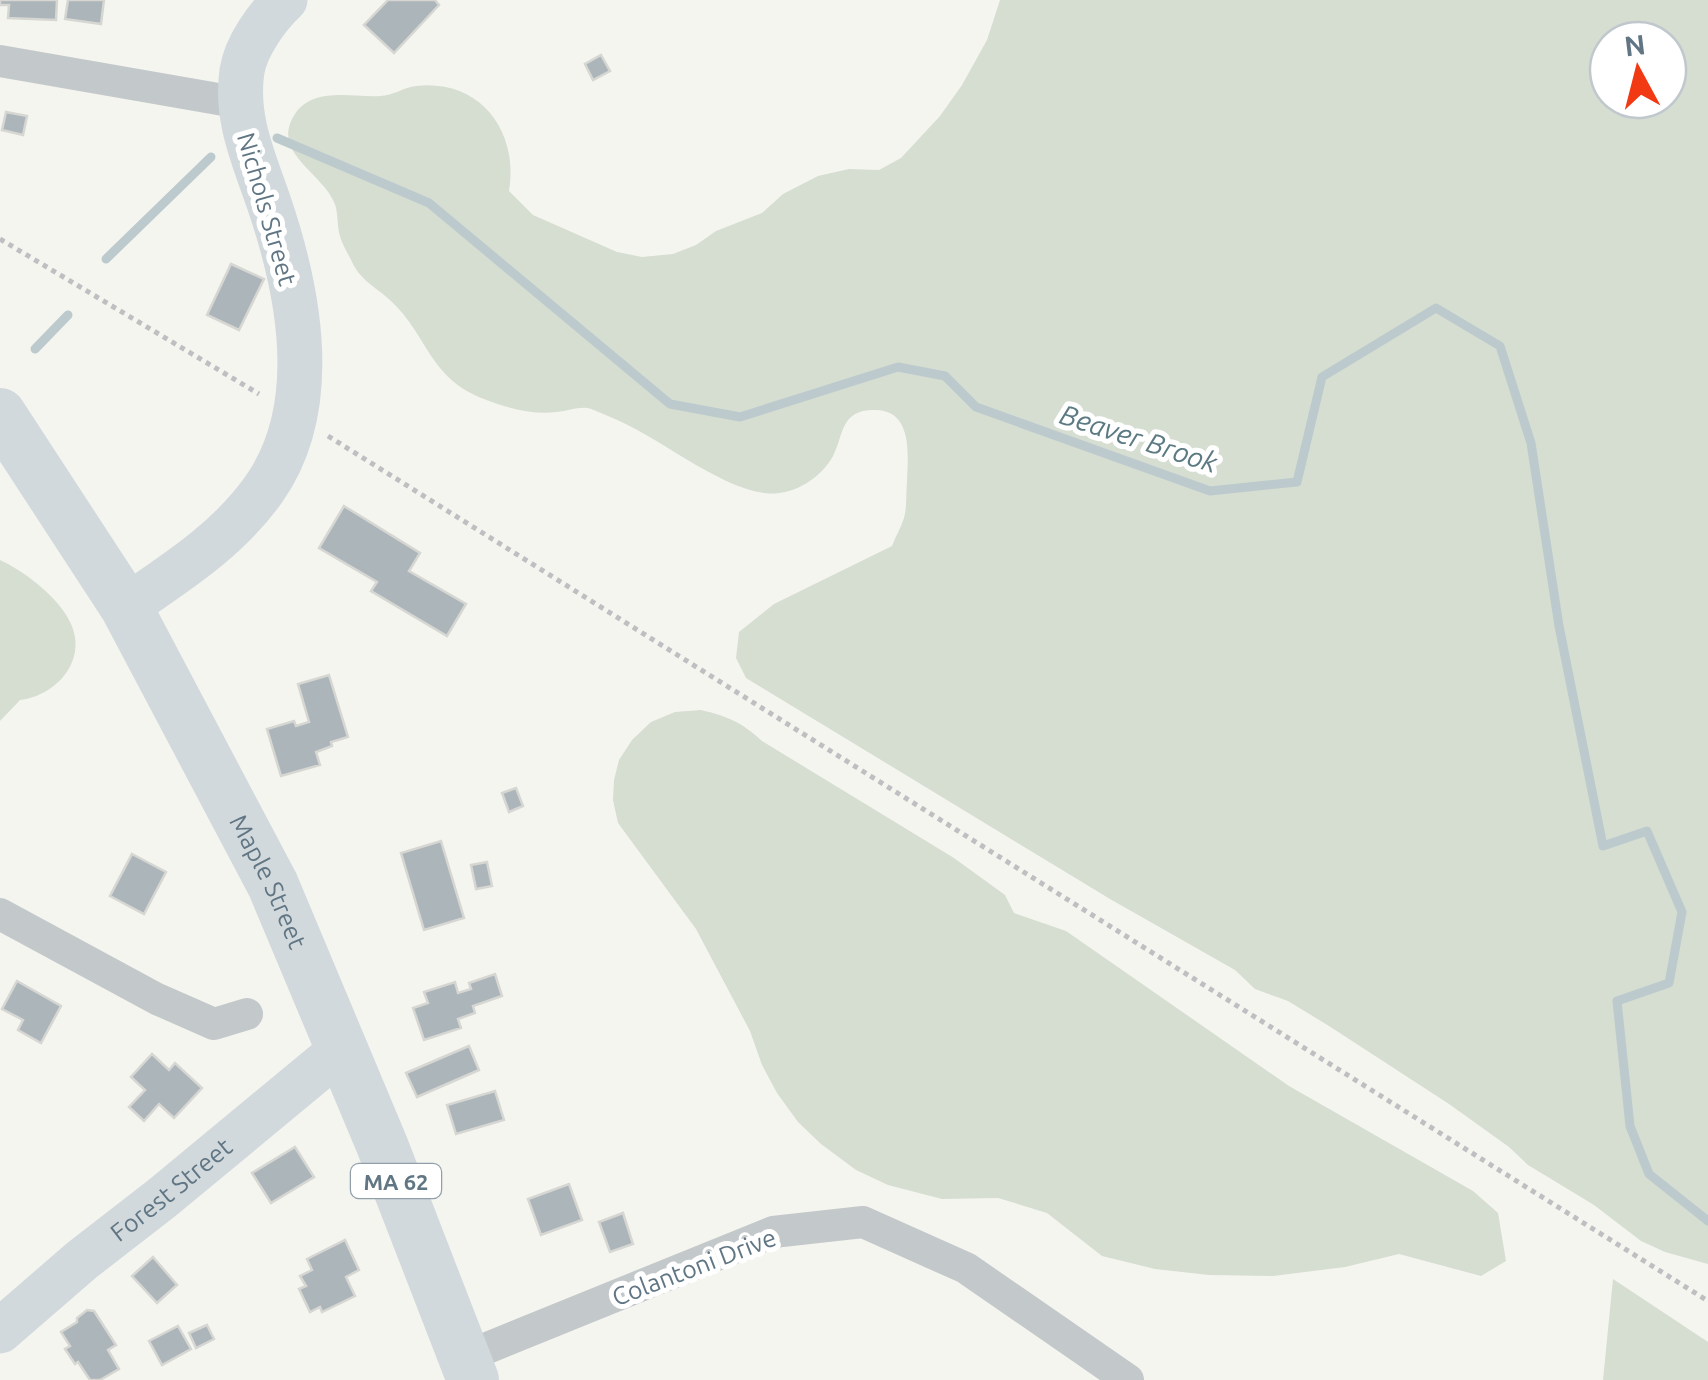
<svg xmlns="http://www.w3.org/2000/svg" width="1708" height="1380" font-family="Ubuntu,sans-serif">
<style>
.green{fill:#d6ddd1;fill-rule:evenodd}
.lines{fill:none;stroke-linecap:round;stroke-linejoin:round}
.stream{stroke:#bccace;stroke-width:9}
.building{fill:#acb5b9;stroke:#d6d6d3;stroke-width:2.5}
.path{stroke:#bdbfc1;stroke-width:5;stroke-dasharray:5 5;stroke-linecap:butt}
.street{stroke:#c3c8ca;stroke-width:32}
.secondary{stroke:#d2d9dc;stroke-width:45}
.primary{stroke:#d2d9dc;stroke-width:52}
.labels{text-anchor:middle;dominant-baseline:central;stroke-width:10;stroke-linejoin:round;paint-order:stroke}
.shield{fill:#fff;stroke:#909fa9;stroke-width:2.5}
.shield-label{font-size:22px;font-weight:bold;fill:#617684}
.street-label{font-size:25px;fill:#617684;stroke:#fff}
.water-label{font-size:28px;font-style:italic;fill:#5c7a82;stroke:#fff}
</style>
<rect width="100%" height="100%" fill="#f5f5f0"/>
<g class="green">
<path d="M1000 0H1708V1264L1665 1252 1641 1241 1594 1205 1528 1165 1509 1147 1449 1104 1329 1026 1288 1001 1255 989 1235 970 1110 899 746 678 736 658 739 632 774 604 892 546C895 537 901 528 904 518 907 507 906 493 907 481 908 455 913 409 874 410 840 410 844 435 833 456 820 480 790 497 764 493 715 486 657 435 608 416 602 414 594 409 587 408 578 407 567 411 557 412 532 415 507 408 484 399 429 378 428 336 392 302 379 289 364 283 354 266 349 255 341 243 339 232 337 223 338 210 334 202 321 172 270 152 295 114 314 86 353 98 380 96 393 96 404 87 416 86 480 79 519 131 509 191L533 215 617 252 642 257 673 254 696 245 716 231 762 213 783 194 818 176 849 169 879 170 901 158 940 116 962 85 987 40ZM1668 40V100H1608V40Z"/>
<path d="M0 560C24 571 58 597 70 622 89 660 56 696 20 700L0 721Z"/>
<path d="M701 710C727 716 743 723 762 741L954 858 1005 895 1014 913 1066 931 1289 1086 1473 1191 1498 1213 1506 1261 1481 1276 1399 1254 1345 1267 1273 1276 1209 1275 1155 1269 1102 1256 1047 1213 998 1198 942 1199 888 1185 856 1170 821 1144 798 1122 777 1093 762 1065 750 1031 696 929 618 823 613 800 614 780 619 760 632 740 651 722 675 712Z"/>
<polygon points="1613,1279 1708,1342 1708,1380 1603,1380"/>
</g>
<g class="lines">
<g class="stream">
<polyline points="277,138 429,203 670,404 740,417 898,367 945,376 976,407 1210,491 1297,482 1322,377 1436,308 1500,346 1531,443 1559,626 1603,846 1647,831 1682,912 1669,983 1617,1001 1630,1126 1649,1174 1708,1221"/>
<polyline points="106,259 211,157"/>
<polyline points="35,349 68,315"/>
</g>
</g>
<g class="building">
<polygon points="0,0 57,0 56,20 8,18 9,5 0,5"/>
<polygon points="68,0 104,0 101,24 65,19"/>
<polygon points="388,0 435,0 439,5 394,53 364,25"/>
<polygon points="601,55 610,71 593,80 585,64"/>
<polygon points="6,112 27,116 23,135 2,130"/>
<polygon points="231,264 264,279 239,330 207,315"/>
<polygon points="344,506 420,553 409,571 466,604 447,636 371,591 377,582 319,548"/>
<polygon points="329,675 348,737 331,742 332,746 316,752 320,765 281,776 267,729 294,721 296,726 309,722 298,684"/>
<polygon points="516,788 523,806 509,812 502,793"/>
<polygon points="441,841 464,918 424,930 401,853"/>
<polygon points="132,854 166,872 144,914 110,896"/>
<polygon points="487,862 492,886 476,889 471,865"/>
<polygon points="495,974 502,996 473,1006 475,1013 458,1019 461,1028 424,1040 413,1008 428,1003 424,992 455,982 458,993 471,989 469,983"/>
<polygon points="17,981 61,1006 41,1043 18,1030 23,1020 2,1009"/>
<polygon points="469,1046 479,1070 417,1097 406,1073"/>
<polygon points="152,1054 169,1070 175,1063 202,1088 174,1118 159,1104 144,1121 129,1107 145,1090 131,1077"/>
<polygon points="495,1091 504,1120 456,1134 447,1105"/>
<polygon points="295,1147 314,1177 271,1203 252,1173"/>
<polygon points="569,1184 582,1220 541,1235 528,1199"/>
<polygon points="623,1213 633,1244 610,1252 599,1222"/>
<polygon points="345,1240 359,1270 346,1277 355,1296 322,1312 320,1307 310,1312 299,1289 306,1286 300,1276 312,1270 307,1259"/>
<polygon points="153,1257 177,1285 157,1303 132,1276"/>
<polygon points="87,1310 94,1311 116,1345 108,1350 119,1369 100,1380 90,1380 78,1362 75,1364 65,1349 70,1346 61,1332 77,1322 77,1318"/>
<polygon points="207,1325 214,1339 196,1348 189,1333"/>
<polygon points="178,1326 191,1349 162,1365 149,1341"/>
</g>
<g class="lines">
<g class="path">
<polyline points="0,239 259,394"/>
<polyline points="328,436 1708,1301"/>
</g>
<g class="street">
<polyline points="0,61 241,103"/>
<polyline points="0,914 157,999 214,1024 247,1014"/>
<polyline points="465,1357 773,1232 863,1222 966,1268 1128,1380"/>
</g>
<g class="secondary">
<path d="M126 607C177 572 228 540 264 489 322 407 299 291 269 203 254 159 235 119 242 71 246 46 267 17 285 0"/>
<path id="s1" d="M0 1331 82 1260 162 1198 342 1049"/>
</g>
<path class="primary" id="s2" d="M0 414 126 607 273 885 382 1145 473 1380"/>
</g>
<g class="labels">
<rect class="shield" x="351" y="1164" width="90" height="34" rx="8"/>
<g class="shield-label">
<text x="396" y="1181">MA 62</text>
</g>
<g class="street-label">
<text transform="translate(267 209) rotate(74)">Nichols Street</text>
<text stroke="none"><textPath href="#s2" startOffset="540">Maple Street</textPath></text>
<text stroke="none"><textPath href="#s1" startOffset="222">Forest Street</textPath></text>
<text transform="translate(694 1267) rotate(-21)">Colantoni Drive</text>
</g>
<g class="water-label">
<text transform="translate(1139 438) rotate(18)">Beaver Brook</text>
</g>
</g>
<g transform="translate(1638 70) rotate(353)"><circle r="48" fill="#ffffff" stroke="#c0c8ce" stroke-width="2.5"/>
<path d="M0-8L18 38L0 25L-18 38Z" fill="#f13a14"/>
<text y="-15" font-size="28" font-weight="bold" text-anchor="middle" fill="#617684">N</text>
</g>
</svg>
